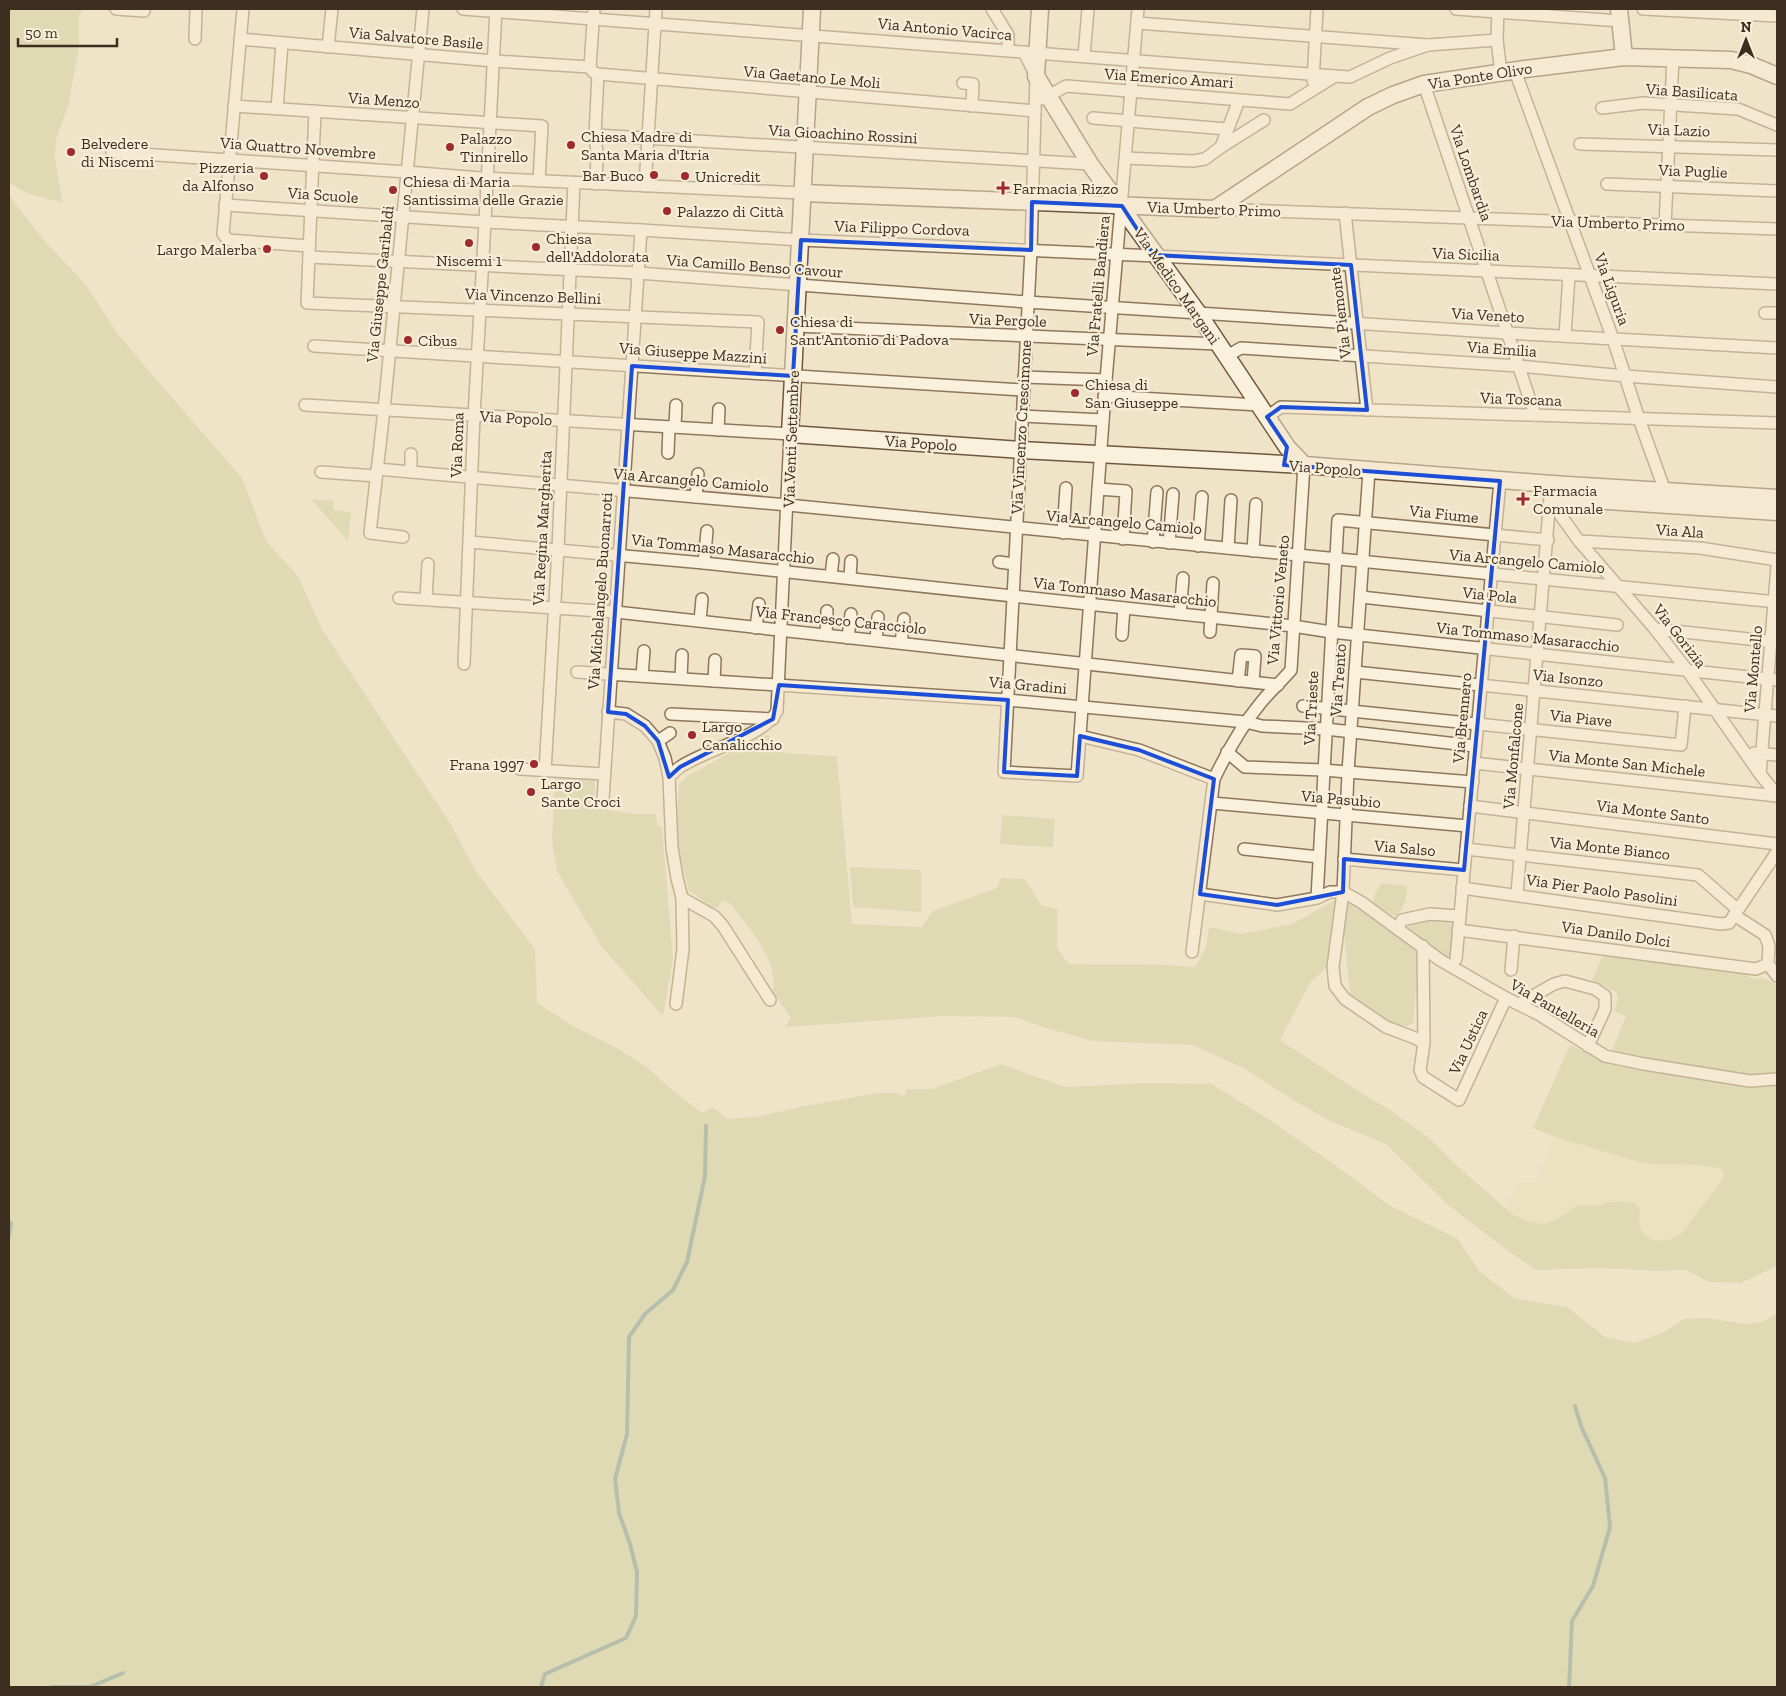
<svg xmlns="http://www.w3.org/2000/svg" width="1786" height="1696" font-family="'Zilla Slab',serif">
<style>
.farmland{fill:#e6deb5}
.green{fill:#c9cf9b}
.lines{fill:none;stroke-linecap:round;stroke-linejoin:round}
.stream{stroke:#6f938a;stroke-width:4}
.street-casing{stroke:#8d765c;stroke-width:14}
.secondary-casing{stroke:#6f573f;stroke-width:19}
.street{stroke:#faf1dc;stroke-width:11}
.secondary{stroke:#faf1dc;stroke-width:16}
.marked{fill:none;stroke:#1d4ed8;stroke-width:4;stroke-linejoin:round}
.poi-dot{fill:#9e2a2b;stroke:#f7eed8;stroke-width:2}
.labels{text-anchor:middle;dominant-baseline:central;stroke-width:4.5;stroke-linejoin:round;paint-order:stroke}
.street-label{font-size:16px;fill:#3d2e20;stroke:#f7eed8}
.poi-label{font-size:16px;fill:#3d2e20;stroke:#f7eed8;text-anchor:start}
</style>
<rect width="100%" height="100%" fill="#f0e4c8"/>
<polygon class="farmland" points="1555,1137 1639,1162 1654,1164 1711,1166 1721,1168 1724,1173 1723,1179 1681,1234 1674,1239 1657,1240 1649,1239 1644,1233 1640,1226 1640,1209 1602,1203 1595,1206 1578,1205 1559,1218 1544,1224 1528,1221 1513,1215 1504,1208 1518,1182 1535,1183"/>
<g class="green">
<polygon points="9,9 84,9 79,14 79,48 68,106 56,140 55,159 63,203 29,194 9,183"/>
<polygon points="9,195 42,238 86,285 118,334 148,370 242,478 266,541 298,576 323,631 450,823 475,870 535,949 537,1003 573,1026 617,1048 649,1069 671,1089 702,1113 713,1107 727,1119 756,1117 800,1107 878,1093 896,1093 904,1096 907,1089 932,1089 1001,1064 1065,1087 1149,1083 1212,1084 1268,1119 1335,1165 1389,1205 1458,1239 1479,1271 1514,1298 1567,1307 1605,1337 1635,1343 1664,1332 1684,1319 1708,1318 1744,1324 1762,1322 1777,1314 1777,1687 9,1687"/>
<polygon points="311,499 334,501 333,510 351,512 348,541"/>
<path d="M761 735 769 736 776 750 783 753 837 756 852 924 922 927 933 911 997 888 1001 878 1025 879 1041 905 1057 909V948L1069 964C1111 965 1153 963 1195 967L1206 948 1209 927 1241 934 1292 924 1335 900 1336 909 1327 967 1310 983 1280 1040 1355 1089 1390 1110 1428 1137 1455 1164 1513 1215 1528 1221 1544 1224 1559 1218 1578 1205 1595 1206 1610 1202H1627L1635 1203 1640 1209C1640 1214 1639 1220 1640 1226 1645 1245 1668 1243 1681 1234L1723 1179 1724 1173 1721 1168 1695 1165 1654 1164 1639 1162 1555 1137 1533 1128 1570 1045 1617 1066 1749 1087 1777 1084V1266L1741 1283 1709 1282 1686 1270 1655 1271 1602 1268 1536 1270 1508 1251 1448 1205 1386 1144 1330 1121 1295 1101 1243 1068 1193 1045 1092 1041 1046 1028 1015 1017 946 1016 785 1027 791 1018 773 992C779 959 748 928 730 903L722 901 718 907H712L689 891 680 858 676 833 679 784 686 777Z"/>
<polygon points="555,777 595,780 594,808 636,814 656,814 657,825 662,828 673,959 663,1016 601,946 557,871 552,840"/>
<polygon points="1002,815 1055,819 1053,847 1000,844"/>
<polygon points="850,867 921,870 921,912 853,907"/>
<polygon points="1381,883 1407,886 1406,901 1398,915 1394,916 1373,902 1374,896"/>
<path d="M1347 901 1371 914 1415 946 1419 953 1413 1023C1410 1024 1408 1026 1405 1026 1389 1028 1360 1005 1350 994L1344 932Z"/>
<path d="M1444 918 1452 920C1456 930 1454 949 1448 958L1409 930 1408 925 1415 921Z"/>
<polygon points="1604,953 1739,971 1754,979 1764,978 1776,984 1777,1075 1749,1077 1618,1054 1612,1050 1626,1016 1614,1011 1618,999 1616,992 1592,980"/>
</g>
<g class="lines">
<g class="stream">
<polyline points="9,1236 11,1223"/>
<polyline points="51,1687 90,1687 123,1673"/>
<polyline points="541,1687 545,1674 626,1638 636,1616 637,1572 630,1544 619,1513 615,1479 627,1434 629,1337 645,1314 673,1290 687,1262 705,1176 706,1126"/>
<polyline points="1569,1687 1572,1621 1593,1586 1610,1527 1605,1478 1581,1426 1575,1406"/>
</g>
<defs>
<g id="street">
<polyline points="116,9 144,11 144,9"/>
<polyline points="243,9 223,234 228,240 309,246"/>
<polyline points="463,9 1335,76 1350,77 1390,58 1428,45"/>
<polyline points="496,9 485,222 641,230"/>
<polyline points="992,9 1008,35 1008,50"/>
<polyline points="1456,9 1620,21"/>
<polyline points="1498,9 1497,40 1501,73"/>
<polyline points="1643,9 1777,16"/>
<polyline points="1137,23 1428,45 1497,40"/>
<polyline points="195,39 196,9"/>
<polyline points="240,39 494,61 590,67"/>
<polyline points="328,47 332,9"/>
<polyline points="1024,52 1036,76 1035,111 1031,250 1004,772 1077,776 1106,380 1138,9"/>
<polyline points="1084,56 1088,9"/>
<polyline points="590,67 593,72 598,74 1035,111"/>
<polyline points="590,67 594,9"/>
<polyline points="1515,71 1613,339 1639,419 1665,491"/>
<polyline points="1313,81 1317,9"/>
<polyline points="963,83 973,84 972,106"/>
<polyline points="1424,84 1535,415"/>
<polyline points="1043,99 1066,86 1290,104 1335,76"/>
<polyline points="234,106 542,126 539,181"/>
<polyline points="1602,108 1644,103 1738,109 1777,125"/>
<polyline points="277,109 282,43"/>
<polyline points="315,111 307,303 758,322 755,373"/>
<polyline points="1093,118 1227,129"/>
<polyline points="595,135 1090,164"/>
<polyline points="1580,144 1777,150"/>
<polyline points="1221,147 1264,120"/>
<polyline points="112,152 407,172 481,178 802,193"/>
<polyline points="1126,158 1193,161 1205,159 1221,147 1239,100"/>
<polyline points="596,184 597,154 595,135 598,74"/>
<polyline points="1607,184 1777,191"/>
<polyline points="645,186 656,9"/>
<polyline points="225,205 485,222 474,416 464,664"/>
<polyline points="1215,209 1777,229"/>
<polyline points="1345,213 1367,410"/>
<polyline points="1665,225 1673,58"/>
<polyline points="309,257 638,273 1027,302 1507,333 1777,348"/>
<polyline points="1765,313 1777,313"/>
<polyline points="796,326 1218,344"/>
<polyline points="1565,336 1569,275"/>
<polyline points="314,346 1023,390"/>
<polyline points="1227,356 1241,348 1518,366 1625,376 1777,387"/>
<polyline points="1024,377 1106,380"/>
<polyline points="1104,396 1259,405"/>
<path d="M305 405 790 434 777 711C765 736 705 750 680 767 676 770 672 774 669 777"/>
<polyline points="1022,416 1103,420"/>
<polyline points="1267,417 1281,407 1777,423"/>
<polyline points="675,427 676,405"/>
<polyline points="718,430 719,409"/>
<polyline points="668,453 669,427"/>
<polyline points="377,469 788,505 1777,602"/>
<polyline points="411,471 411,454"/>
<polyline points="1369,471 1348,772 1343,892 1333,967 1335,986 1345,999 1386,1027 1415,1038 1424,1043 1420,1070 1423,1077 1459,1100 1506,998"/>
<polyline points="321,472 376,476"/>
<polyline points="1098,489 1126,491 1123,539"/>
<polyline points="696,497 698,474"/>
<polyline points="1551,502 1579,541 1655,629 1687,670 1760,774 1777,795"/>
<polyline points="1063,533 1066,488"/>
<polyline points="403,537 370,533 384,410 423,9"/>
<polyline points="1579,541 1700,548 1777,560"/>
<polyline points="470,542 704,563 1293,626 1331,632 1777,680"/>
<polyline points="1153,542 1157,492"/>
<polyline points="1169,543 1173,494"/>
<polyline points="1198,546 1202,497"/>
<polyline points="1228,548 1231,500"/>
<polyline points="1253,551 1256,504"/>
<polyline points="999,562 1014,564"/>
<polyline points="704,563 707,531"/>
<polyline points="831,576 833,559"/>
<polyline points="850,578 851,561"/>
<polyline points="1361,597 1617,625"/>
<polyline points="399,598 616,612 1278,685"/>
<polyline points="426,599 428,564"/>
<polyline points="1180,614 1183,578"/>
<polyline points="700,621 702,599"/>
<polyline points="756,628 759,604"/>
<polyline points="1655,629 1777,642"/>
<polyline points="1210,632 1213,583"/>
<polyline points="826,635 827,611"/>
<polyline points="1122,635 1124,608"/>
<polyline points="848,638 851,614"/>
<polyline points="876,640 878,617"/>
<polyline points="901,643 904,619"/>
<polyline points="577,672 1008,700 1246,722 1262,726 1326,729 1475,746"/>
<polyline points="1355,672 1777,716"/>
<polyline points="642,676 644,651"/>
<polyline points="681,678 682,655"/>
<polyline points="714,681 715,660"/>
<polyline points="1238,681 1241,655 1255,656 1253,682"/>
<polyline points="1303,706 1681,745 1685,706"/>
<polyline points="608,712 626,714 645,726 658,741 665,758 669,777 672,848 677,878 682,898 683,949 676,1004"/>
<polyline points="671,714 773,719"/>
<polyline points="1080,736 1139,750 1214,779"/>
<polyline points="658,741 670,733"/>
<polyline points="1227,752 1245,767 1323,770 1473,782"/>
<polyline points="1754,753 1777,755"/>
<polyline points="1474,763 1777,796"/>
<polyline points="520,769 604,774"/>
<polyline points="545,771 558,549 574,183"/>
<polyline points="1760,774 1777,566"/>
<polyline points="603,799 641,230 801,240 1777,284"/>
<polyline points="1212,803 1468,826"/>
<polyline points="1470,806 1777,844"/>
<polyline points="1244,849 1319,857"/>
<polyline points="1466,849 1698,875 1737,909"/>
<polyline points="1344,859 1464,870"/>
<polyline points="1462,888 1721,924 1729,923 1777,852"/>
<polyline points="1200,894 1277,905 1317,898 1330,892 1343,892 1361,902 1440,960 1506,998 1540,1015 1605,1056 1644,1064 1750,1081 1777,1079"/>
<polyline points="1517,894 1551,486"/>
<polyline points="682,898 714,916 723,926 770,1000"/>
<polyline points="1317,898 1338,520 1548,540"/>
<polyline points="1734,915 1765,935 1769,946 1768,964 1777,976"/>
<polyline points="1398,928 1402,920 1430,914 1459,916"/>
<polyline points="1458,930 1756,969 1768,964"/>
<polyline points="1423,946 1424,1043"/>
<path d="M1192 952 1214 779C1227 752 1241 727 1259 705 1269 692 1281 682 1291 670L1304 465"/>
<polyline points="1456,959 1500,481"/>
<polyline points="1511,970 1514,936"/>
<polyline points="1519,1004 1554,984 1565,981 1595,989 1605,996 1605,1009 1588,1046"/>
</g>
<g id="secondary">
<polyline points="812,9 790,434 1021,450 1304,465 1552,484 1777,498"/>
<polyline points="1040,9 1036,76 1090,164 1198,313 1287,447 1304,465"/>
<polyline points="1619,9 1624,57"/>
<polyline points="802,193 1215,209 1368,107 1393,95 1424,84 1525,69 1624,57 1731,60 1751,65 1777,76"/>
<polyline points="1539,484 1561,498 1777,512"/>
</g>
</defs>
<use href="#street" class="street-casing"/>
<use href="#secondary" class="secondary-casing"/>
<use href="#street" class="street"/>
<use href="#secondary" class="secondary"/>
</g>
<path d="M0 0H1786V1696H0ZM1032 202 1122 206 1154 255 1351 265 1367 410 1281 407 1267 417 1287 447 1284 465 1500 481 1464 870 1344 859 1343 892 1277 905 1200 894 1214 779 1139 750 1080 736 1077 776 1004 772 1008 700 779 685 773 719 680 767 669 777 658 741 645 726 626 714 608 712 632 366 793 376 801 240 1031 250Z" fill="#f0e4c8" fill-opacity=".55" fill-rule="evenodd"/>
<path class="marked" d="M1032 202 1122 206 1154 255 1351 265 1367 410 1281 407 1267 417 1287 447 1284 465 1500 481 1464 870 1344 859 1343 892 1277 905 1200 894 1214 779 1139 750 1080 736 1077 776 1004 772 1008 700 779 685 773 719 680 767 669 777 658 741 645 726 626 714 608 712 632 366 793 376 801 240 1031 250Z"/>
<g class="poi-dot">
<circle cx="571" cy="145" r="5"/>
<circle cx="450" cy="147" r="5"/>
<circle cx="71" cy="152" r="5"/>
<circle cx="654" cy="175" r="5"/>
<circle cx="264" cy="176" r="5"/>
<circle cx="685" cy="176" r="5"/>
<path d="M1000.5 180.5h5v5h5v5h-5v5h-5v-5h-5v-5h5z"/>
<circle cx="393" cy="190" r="5"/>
<circle cx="667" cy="211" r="5"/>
<circle cx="469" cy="243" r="5"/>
<circle cx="536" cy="247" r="5"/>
<circle cx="267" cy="249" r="5"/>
<circle cx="780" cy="330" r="5"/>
<circle cx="408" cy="340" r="5"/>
<circle cx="1075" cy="393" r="5"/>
<path d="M1520.5 491.5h5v5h5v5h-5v5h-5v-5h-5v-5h5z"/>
<circle cx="692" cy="735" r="5"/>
<circle cx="534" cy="764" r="5"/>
<circle cx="531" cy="792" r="5"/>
</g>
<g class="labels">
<g class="street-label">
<text transform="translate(945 29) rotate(5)">Via Antonio Vacirca</text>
<text transform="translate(416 38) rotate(5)">Via Salvatore Basile</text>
<text transform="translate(1480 76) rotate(-9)">Via Ponte Olivo</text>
<text transform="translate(812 77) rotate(5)">Via Gaetano Le Moli</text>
<text transform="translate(1169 78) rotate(4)">Via Emerico Amari</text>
<text transform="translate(1692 92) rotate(4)">Via Basilicata</text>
<text transform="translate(384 100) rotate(4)">Via Menzo</text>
<text transform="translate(1679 130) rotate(2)">Via Lazio</text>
<text transform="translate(843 134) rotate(3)">Via Gioachino Rossini</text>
<text transform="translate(298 148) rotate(4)">Via Quattro Novembre</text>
<text transform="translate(1693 171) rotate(2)">Via Puglie</text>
<text transform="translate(1471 173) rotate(71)">Via Lombardia</text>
<text transform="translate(323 195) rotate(4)">Via Scuole</text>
<text transform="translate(1214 209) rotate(2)">Via Umberto Primo</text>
<text transform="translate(1618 223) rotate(2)">Via Umberto Primo</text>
<text transform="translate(902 228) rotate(2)">Via Filippo Cordova</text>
<text transform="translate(1466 254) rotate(2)">Via Sicilia</text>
<text transform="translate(755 266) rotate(4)">Via Camillo Benso Cavour</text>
<text transform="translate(380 284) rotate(-84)">Via Giuseppe Garibaldi</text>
<text transform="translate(1098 286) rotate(-85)">Via Fratelli Bandiera</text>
<text transform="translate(1177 286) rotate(55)">Via Medico Margani</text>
<text transform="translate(1612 289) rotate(70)">Via Liguria</text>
<text transform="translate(533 296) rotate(2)">Via Vincenzo Bellini</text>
<text transform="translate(1340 313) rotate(-97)">Via Piemonte</text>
<text transform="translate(1488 315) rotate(3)">Via Veneto</text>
<text transform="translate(1008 320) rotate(2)">Via Pergole</text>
<text transform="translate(1502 349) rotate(4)">Via Emilia</text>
<text transform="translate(693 353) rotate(4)">Via Giuseppe Mazzini</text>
<text transform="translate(1521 399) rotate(2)">Via Toscana</text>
<text transform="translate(516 418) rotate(3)">Via Popolo</text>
<text transform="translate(1021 427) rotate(-87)">Via Vincenzo Crescimone</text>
<text transform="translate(791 439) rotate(-88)">Via Venti Settembre</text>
<text transform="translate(921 443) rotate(4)">Via Popolo</text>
<text transform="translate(457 445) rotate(-88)">Via Roma</text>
<text transform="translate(1325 468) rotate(4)">Via Popolo</text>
<text transform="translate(691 480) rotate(5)">Via Arcangelo Camiolo</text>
<text transform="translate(1444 514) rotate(6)">Via Fiume</text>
<text transform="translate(1124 522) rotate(5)">Via Arcangelo Camiolo</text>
<text transform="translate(542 528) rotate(-87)">Via Regina Margherita</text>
<text transform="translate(1680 531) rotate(4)">Via Ala</text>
<text transform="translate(723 549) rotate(6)">Via Tommaso Masaracchio</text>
<text transform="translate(1527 561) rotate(5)">Via Arcangelo Camiolo</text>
<text transform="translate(600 591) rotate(-86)">Via Michelangelo Buonarroti</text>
<text transform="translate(1125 592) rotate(6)">Via Tommaso Masaracchio</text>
<text transform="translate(1490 595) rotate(6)">Via Pola</text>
<text transform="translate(1278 600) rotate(-85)">Via Vittorio Veneto</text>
<text transform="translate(841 620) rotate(6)">Via Francesco Caracciolo</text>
<text transform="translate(1680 636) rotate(52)">Via Gorizia</text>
<text transform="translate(1528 637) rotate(6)">Via Tommaso Masaracchio</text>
<text transform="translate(1753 669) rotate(-85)">Via Montello</text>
<text transform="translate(1568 678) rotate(6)">Via Isonzo</text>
<text transform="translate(1338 680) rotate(-86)">Via Trento</text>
<text transform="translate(1028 685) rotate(5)">Via Gradini</text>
<text transform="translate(1311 708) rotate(-87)">Via Trieste</text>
<text transform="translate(1462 718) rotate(-85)">Via Brennero</text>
<text transform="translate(1581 718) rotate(6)">Via Piave</text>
<text transform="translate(1513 756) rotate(-85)">Via Monfalcone</text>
<text transform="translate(1627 763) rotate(6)">Via Monte San Michele</text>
<text transform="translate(1341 799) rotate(5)">Via Pasubio</text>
<text transform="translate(1653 812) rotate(7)">Via Monte Santo</text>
<text transform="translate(1405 848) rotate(5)">Via Salso</text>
<text transform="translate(1610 848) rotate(6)">Via Monte Bianco</text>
<text transform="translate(1602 890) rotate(8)">Via Pier Paolo Pasolini</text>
<text transform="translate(1616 934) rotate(8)">Via Danilo Dolci</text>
<text transform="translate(1555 1008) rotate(30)">Via Pantelleria</text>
<text transform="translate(1468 1042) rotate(-65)">Via Ustica</text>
</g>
<g class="poi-label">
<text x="581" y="136">Chiesa Madre di<tspan x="581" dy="18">Santa Maria d'Itria</tspan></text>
<text x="460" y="138">Palazzo<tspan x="460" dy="18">Tinnirello</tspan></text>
<text x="81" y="143">Belvedere<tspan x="81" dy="18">di Niscemi</tspan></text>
<text x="254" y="167" text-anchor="end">Pizzeria<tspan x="254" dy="18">da Alfonso</tspan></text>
<text x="644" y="175" text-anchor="end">Bar Buco</text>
<text x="695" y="176">Unicredit</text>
<text x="403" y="181">Chiesa di Maria<tspan x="403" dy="18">Santissima delle Grazie</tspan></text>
<text x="1013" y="188">Farmacia Rizzo</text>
<text x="677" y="211">Palazzo di Città</text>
<text x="546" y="238">Chiesa<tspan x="546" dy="18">dell'Addolorata</tspan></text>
<text x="257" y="249" text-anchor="end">Largo Malerba</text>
<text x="469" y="260" text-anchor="middle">Niscemi 1</text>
<text x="790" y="321">Chiesa di<tspan x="790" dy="18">Sant'Antonio di Padova</tspan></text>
<text x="418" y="340">Cibus</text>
<text x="1085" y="384">Chiesa di<tspan x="1085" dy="18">San Giuseppe</tspan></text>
<text x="1533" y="490">Farmacia<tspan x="1533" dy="18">Comunale</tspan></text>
<text x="702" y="726">Largo<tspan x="702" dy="18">Canalicchio</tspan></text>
<text x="524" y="764" text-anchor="end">Frana 1997</text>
<text x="541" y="783">Largo<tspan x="541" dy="18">Sante Croci</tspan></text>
</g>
</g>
<rect width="1786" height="1696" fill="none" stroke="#3d2e20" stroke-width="20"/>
<g transform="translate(1746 40)" stroke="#f7eed8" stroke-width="4" paint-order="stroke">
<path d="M0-4L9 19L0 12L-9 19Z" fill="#3d2e20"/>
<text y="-8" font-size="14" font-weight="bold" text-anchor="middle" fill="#3d2e20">N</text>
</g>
<path d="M18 38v8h99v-8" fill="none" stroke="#3d2e20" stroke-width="2.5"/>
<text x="25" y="38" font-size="15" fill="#3d2e20" stroke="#f7eed8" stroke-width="4" paint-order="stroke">50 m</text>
</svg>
